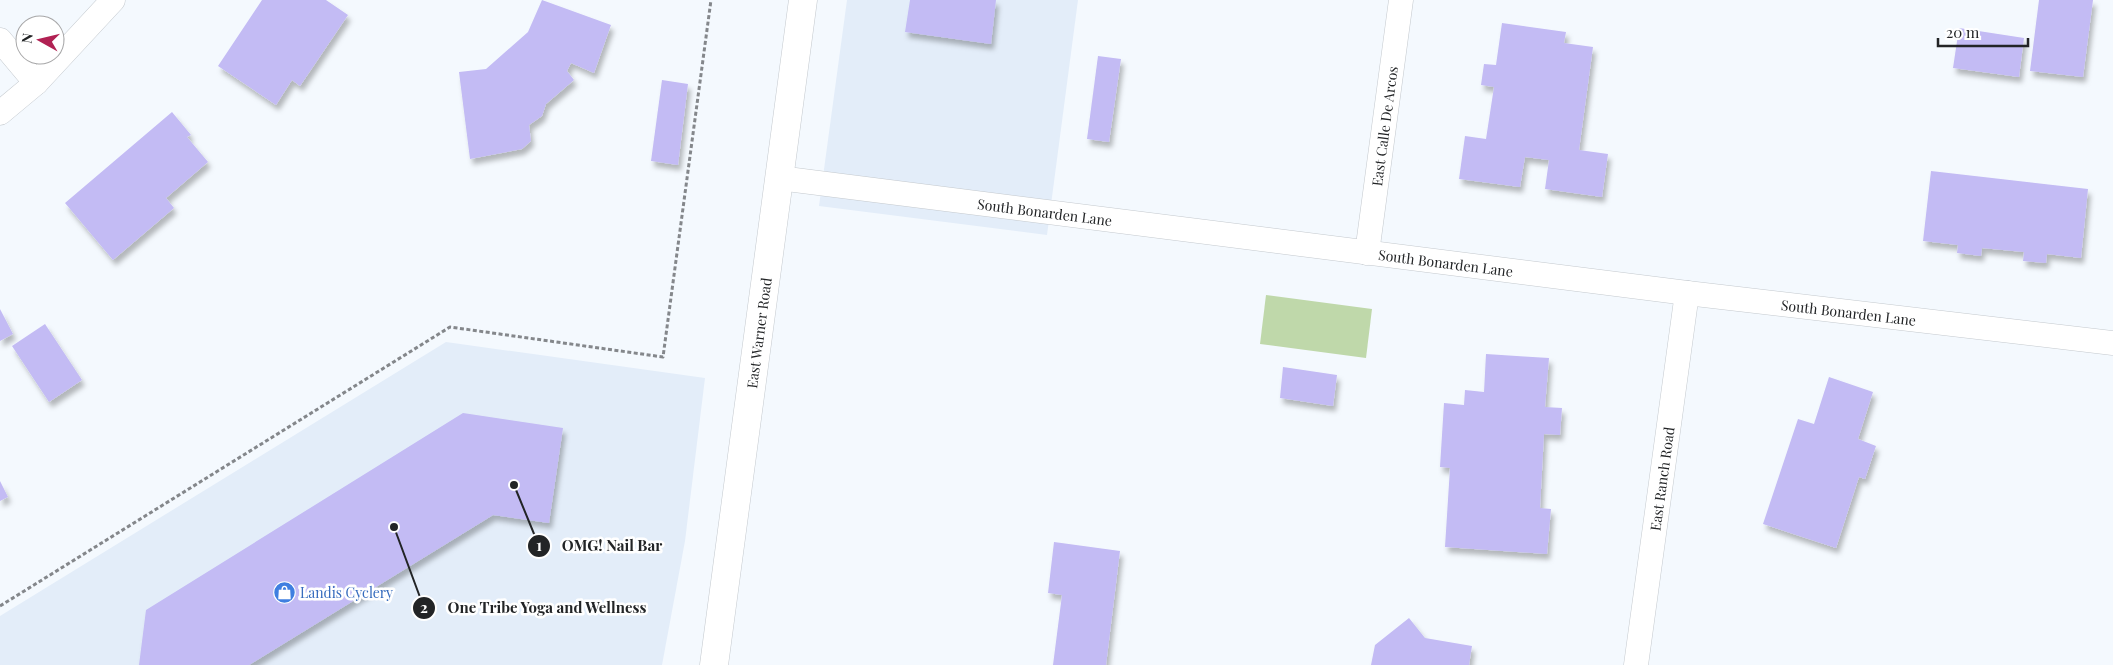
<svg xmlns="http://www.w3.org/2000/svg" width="2113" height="665" font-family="'Playfair Display',serif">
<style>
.built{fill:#e3edf9}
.green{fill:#bfd8aa}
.building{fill:#c3bbf4;filter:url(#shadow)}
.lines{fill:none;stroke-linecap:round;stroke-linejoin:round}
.minor-casing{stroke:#c4c9ce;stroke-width:25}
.secondary-casing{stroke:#c4c9ce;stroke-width:29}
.path{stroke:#84878b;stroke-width:3;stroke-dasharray:4 2.5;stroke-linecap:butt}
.minor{stroke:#fff;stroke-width:24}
.secondary{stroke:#fff;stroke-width:28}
.labels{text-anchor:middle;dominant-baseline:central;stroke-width:5;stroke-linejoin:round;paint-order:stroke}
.street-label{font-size:14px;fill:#222426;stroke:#fff}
.shop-label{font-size:14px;fill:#366cbe;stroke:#fff;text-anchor:start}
.leader{fill:none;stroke:#222426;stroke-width:2}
.callout-dot{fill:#222426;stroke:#fff;stroke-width:2}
.mark-label{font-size:15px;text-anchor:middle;font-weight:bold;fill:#fff}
.callout-label{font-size:15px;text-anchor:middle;font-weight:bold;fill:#222426;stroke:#fff;stroke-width:5;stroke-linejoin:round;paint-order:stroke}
</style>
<defs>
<filter id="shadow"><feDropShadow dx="3" dy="5.5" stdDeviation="2.5" flood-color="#0004"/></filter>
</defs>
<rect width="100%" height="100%" fill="#f4f9fe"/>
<g class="built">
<polygon points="847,0 1078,0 1047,235 819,206"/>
<polygon points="446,342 705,378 685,541 662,665 0,665 0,616"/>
</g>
<polygon class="green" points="1266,295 1372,309 1366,358 1260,344"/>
<g class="building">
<polygon points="262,0 326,0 348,15 300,86 292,80 276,105 218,66"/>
<polygon points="542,0 611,25 594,73 571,63 567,71 574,80 546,104 542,116 529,125 531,141 522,149 470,159 459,72 486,69 528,32"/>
<polygon points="910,0 996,0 991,44 905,32"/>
<polygon points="2039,0 2093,0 2083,77 2030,71"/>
<polygon points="1502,23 1566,32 1564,43 1593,47 1579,150 1608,154 1602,197 1545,189 1549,160 1525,157 1520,187 1459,179 1465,136 1486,139 1494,87 1481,85 1484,64 1496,65"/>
<polygon points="1959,28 2024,38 2019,77 1953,68"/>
<polygon points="1098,56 1121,59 1109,142 1087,139"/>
<polygon points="662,80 688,84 678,165 651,161"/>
<polygon points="172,112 191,135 187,137 208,162 166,198 174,208 113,260 65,203"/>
<polygon points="1931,171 2088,189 2081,258 2047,254 2046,263 2023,261 2024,252 1982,248 1981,256 1957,253 1958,245 1923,241"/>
<polygon points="0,309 13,334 0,341"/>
<polygon points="45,324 82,380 49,402 12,346"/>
<polygon points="1486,354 1549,358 1545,407 1562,408 1560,435 1544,434 1540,508 1551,509 1547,554 1445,547 1450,468 1440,467 1444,403 1464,405 1465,390 1484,392"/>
<polygon points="1283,367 1337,375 1333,406 1280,398"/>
<polygon points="1829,377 1873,392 1858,439 1876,446 1865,479 1859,477 1836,548 1763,524 1798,419 1814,424"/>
<polygon points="463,413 563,428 549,523 493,515 249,665 139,665 146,610"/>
<polygon points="0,481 8,497 0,501"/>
<polygon points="1054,542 1120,551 1106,665 1053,665 1062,595 1048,593"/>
<polygon points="1409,618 1425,638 1472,646 1469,665 1371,665 1375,645"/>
</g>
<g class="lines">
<defs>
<g id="minor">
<polyline points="0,40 36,83"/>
<polyline points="0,113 36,83 113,0"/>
<path id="s1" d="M779 178 1687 293 2113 343"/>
<path id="s2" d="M1367 253 1401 0"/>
<path id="s3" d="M1636 665 1687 293"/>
</g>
<g id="secondary">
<path id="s4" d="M714 665 803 0"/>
</g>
</defs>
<use href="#minor" class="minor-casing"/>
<use href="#secondary" class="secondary-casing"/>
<polyline class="path" points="0,606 450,327 663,357 711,0"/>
<use href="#minor" class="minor"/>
<use href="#secondary" class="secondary"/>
</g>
<defs>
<symbol id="shop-disc" viewBox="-11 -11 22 22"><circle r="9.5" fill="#3f7fe0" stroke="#fff"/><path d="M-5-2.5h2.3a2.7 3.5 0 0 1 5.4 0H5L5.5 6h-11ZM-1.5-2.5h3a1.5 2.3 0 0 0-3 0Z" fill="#fff"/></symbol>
</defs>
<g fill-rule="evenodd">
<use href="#shop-disc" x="272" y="580" width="25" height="25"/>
</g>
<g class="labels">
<g class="street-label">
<text stroke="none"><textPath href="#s2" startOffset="128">East Calle De Arcos</textPath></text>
<text stroke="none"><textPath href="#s1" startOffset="268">South Bonarden Lane</textPath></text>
<text stroke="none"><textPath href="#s1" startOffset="672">South Bonarden Lane</textPath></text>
<text stroke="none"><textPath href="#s1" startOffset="1078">South Bonarden Lane</textPath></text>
<text stroke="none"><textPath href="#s4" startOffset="335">East Warner Road</textPath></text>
<text stroke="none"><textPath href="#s3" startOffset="188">East Ranch Road</textPath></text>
</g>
<g class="shop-label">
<text x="300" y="592">Landis Cyclery</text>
</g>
</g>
<path class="leader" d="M514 485L539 546M394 527L424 608"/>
<g class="callout-dot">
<circle cx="514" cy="485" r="5"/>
<circle cx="394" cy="527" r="5"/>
<circle cx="539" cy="546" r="12"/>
<circle cx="424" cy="608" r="12"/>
</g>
<g class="mark-label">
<text x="539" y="551">1</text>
<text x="424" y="613">2</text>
</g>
<g class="callout-label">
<text x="612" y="551">OMG! Nail Bar</text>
<text x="547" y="613">One Tribe Yoga and Wellness</text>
</g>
<g transform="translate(40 40) rotate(278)"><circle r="24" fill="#ffffff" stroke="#a7a7a8"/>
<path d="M0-4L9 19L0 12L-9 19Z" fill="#b12153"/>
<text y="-8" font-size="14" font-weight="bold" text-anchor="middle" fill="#222426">N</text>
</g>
<path d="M1938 38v8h90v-8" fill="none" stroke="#222426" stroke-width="2.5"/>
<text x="1946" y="38" font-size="15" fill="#222426" stroke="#ffffff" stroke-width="4" paint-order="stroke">20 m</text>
</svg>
